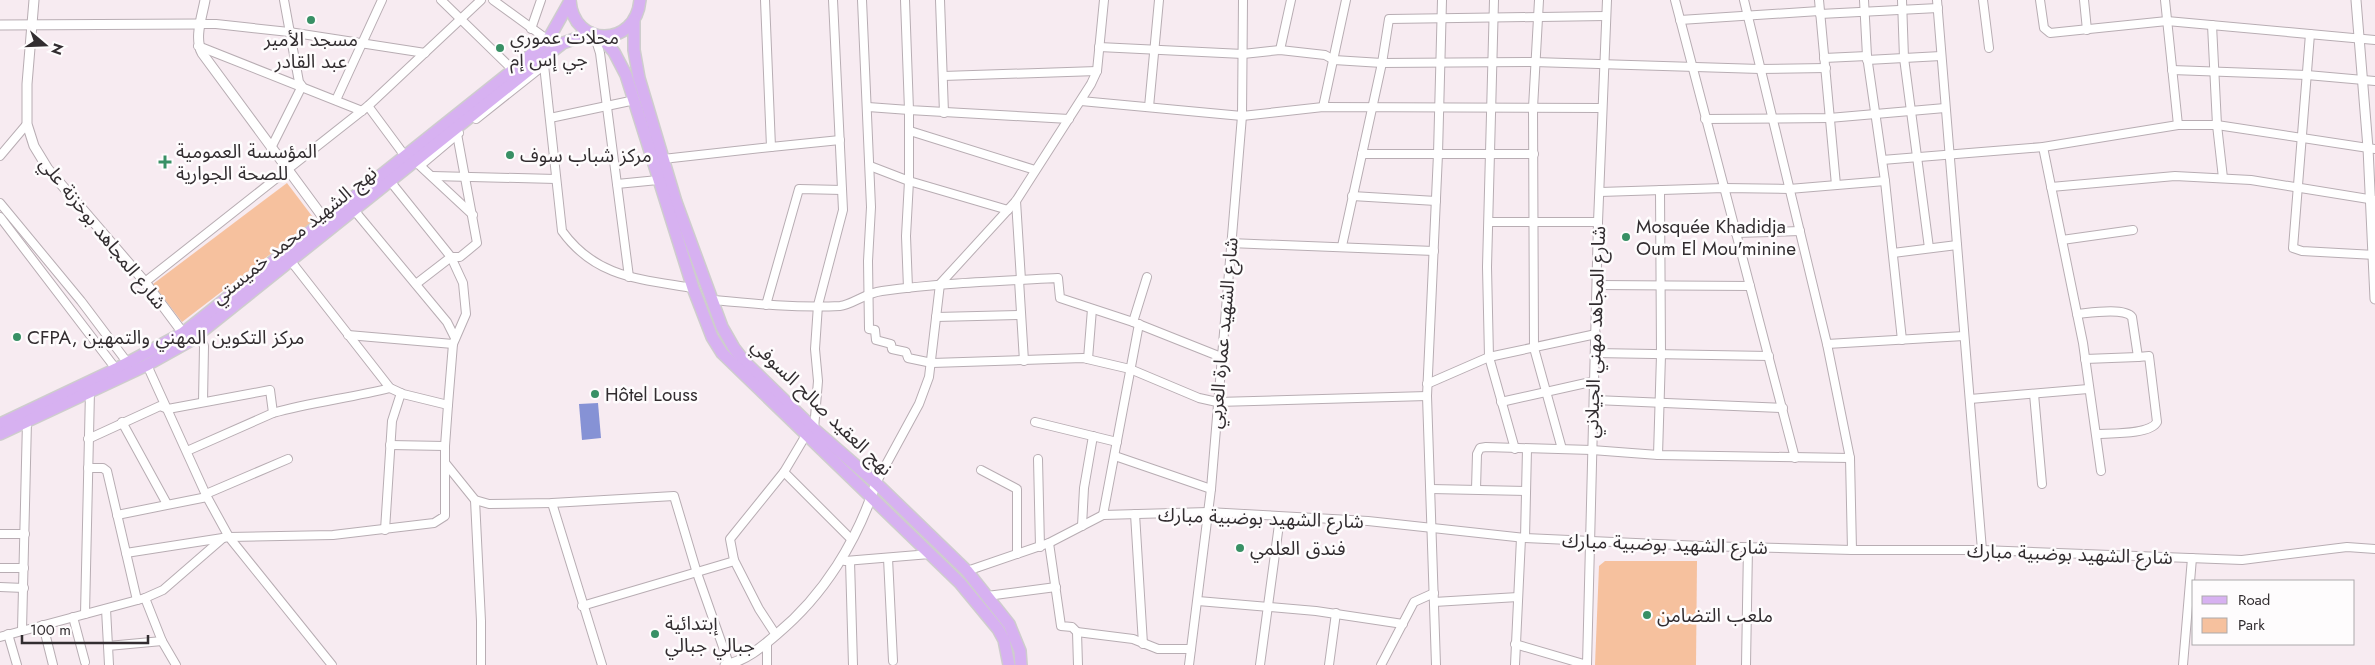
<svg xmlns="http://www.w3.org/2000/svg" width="2375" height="665" font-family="Jost,'Noto Sans Arabic',sans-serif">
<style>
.green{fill:#f6c19e}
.water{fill:#8692d5}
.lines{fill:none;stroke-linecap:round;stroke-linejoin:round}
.minor-casing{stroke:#b8adb3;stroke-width:10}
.tertiary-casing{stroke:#b8adb3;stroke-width:11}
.primary-casing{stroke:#cecdcd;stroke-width:14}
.minor{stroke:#fff;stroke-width:8}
.tertiary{stroke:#fff;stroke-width:9}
.primary{stroke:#d7b1f1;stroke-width:11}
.poi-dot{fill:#389065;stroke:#fefcfd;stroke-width:2}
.labels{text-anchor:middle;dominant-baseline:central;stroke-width:5;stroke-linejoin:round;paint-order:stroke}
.poi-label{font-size:19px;fill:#322d30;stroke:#fefcfd;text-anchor:start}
.street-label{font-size:19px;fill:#322d30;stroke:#fefcfd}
</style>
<rect width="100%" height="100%" fill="#f7ebf1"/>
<g class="green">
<polygon points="287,183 315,220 182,322 153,284"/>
<polygon points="1605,561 1697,561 1696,665 1595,665 1599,566"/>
</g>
<polygon class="water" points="598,403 601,438 582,440 579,404"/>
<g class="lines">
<defs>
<g id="minor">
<polyline points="441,0 513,70"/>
<polyline points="493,0 548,40"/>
<polyline points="862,0 871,207 868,261 869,329 875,330 876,340 891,344 892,349 906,352 908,358 932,363 1083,358 1130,369 1199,398 1217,402 1427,396"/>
<polyline points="905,0 909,110 1069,119"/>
<polyline points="940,0 944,113"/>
<polyline points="1494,0 1487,267 1489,357 1515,449"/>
<polyline points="1539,0 1533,108 1534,348 1562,449"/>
<polyline points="1675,0 1795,458"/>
<polyline points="1744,0 1827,344 1850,458 1852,550"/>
<polyline points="1819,0 1836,185"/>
<polyline points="1864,0 1867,56 1885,181 1902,340"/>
<polyline points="1902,0 1904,58 1929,248"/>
<polyline points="1937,0 1982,550"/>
<polyline points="1983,0 1989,48"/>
<polyline points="2040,0 2044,28 2050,33 2167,21 2375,40"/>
<polyline points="2084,0 2087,30"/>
<polyline points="2165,0 2178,125"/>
<polyline points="1820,14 1938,8"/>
<polyline points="1680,20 1819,11"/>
<polyline points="200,24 216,24 289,32 425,53"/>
<polyline points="2212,25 2217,125 2223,178"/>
<polyline points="531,29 541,0"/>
<polyline points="594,34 600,53 629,277"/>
<polyline points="2310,34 2293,248 2302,251 2375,255"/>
<polyline points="198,46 362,111"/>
<polyline points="1099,47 1243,54 1280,50 1325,55 1334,60 1382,63 1534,62 1760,69 1826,68"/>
<polyline points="1280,50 1291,0"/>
<path d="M546 57 544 65 562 231C596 278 640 279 693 288"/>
<polyline points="1824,58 1867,56"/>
<polyline points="1867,60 1941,56"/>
<polyline points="2172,70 2307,75 2375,81"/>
<polyline points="943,76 1097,71"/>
<polyline points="336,100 382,0"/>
<polyline points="1081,101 1242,116 1323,107 1602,108"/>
<polyline points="368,106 405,156"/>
<polyline points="868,107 909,110 909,181 1008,210"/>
<polyline points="1149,107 1159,0"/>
<polyline points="1323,107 1346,0"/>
<polyline points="550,118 635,100"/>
<polyline points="476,119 544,65"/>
<polyline points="1705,119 1829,118 1945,108"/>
<polyline points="910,131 1035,170"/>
<polyline points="771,147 840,140"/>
<polyline points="2043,147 2083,343 2101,471"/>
<polyline points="271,148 302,86 299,82 284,0"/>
<polyline points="1362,154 1534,154"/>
<polyline points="0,156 27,124"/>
<polyline points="663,159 771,147 765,0"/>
<polyline points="1882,160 2043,147 2178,125 2217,125 2375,149"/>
<polyline points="416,162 473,215"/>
<polyline points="421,165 459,133"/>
<polyline points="870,166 909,181 906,236 908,288"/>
<polyline points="432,176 556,179"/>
<polyline points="617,184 658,180"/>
<polyline points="2051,187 2175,176 2251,180 2375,200"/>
<polyline points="1600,192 1724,188 1789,189 1885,181"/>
<polyline points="1352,196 1436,201"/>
<polyline points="1016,201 1021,280"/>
<polyline points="0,203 81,301 127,362"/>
<polyline points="354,210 447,322 455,338"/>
<polyline points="0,217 116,369"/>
<polyline points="1489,222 1598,222"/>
<polyline points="1736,233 1800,231"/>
<polyline points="2062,240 2133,230"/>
<polyline points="1230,243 1434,251"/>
<polyline points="1342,246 1382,63 1389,19 1606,16"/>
<polyline points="1893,253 1957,245"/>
<polyline points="290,260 390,388 403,394 448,405"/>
<polyline points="1019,280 1024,361"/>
<polyline points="145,282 368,106 481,0"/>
<polyline points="416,284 451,257 460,257 477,243 457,134"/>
<polyline points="1598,285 1750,286"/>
<path d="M714 300C755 304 798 308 840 306 852 305 865 293 882 291 940 283 999 281 1058 278L1060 298 1133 322 1221 357"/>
<polyline points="766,305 799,189 842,190"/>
<path d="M2077 314C2089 313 2124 307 2132 317L2138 357 2149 356 2157 422C2150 435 2110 433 2096 434"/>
<polyline points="936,317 1021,315"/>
<polyline points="1133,322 1147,277"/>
<polyline points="348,335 453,344"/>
<polyline points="192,341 201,340 204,346 203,402"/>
<polyline points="1827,344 1964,336"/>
<polyline points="1595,353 1769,356"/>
<polyline points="1088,359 1092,309"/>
<polyline points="2085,359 2138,357"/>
<polyline points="147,365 207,497 229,537 333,535 434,523 445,516 445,446 448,405 453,344 466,314 463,283 451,257 390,181"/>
<polyline points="1427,384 1489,357 1596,334"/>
<polyline points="2034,394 2042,484"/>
<polyline points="1970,399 2088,389"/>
<polyline points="1595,400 1783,408"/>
<polyline points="1501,402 1595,381"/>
<path d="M273 413C312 402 351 398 390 388"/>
<polyline points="122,422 167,504"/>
<polyline points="1035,422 1117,442"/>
<polyline points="814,429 818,381 815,349 818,305 843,210 833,0"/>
<polyline points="806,435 784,472 851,539"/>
<polyline points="88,439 160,406 168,409 270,390 273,413 187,451"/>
<polyline points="390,445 445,446"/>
<polyline points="1658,455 1661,355 1660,190"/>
<polyline points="1115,456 1211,489"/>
<polyline points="1038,459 1040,547"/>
<polyline points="446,464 475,500 481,621 481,665"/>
<polyline points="88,468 103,468 107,471 137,600"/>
<polyline points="981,470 1017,489 1017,554"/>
<polyline points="876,483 919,404 929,377 940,284 1016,201 1091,84 1097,71 1104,0"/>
<polyline points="1431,489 1526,491"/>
<polyline points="1476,489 1477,454 1480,448 1486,447 1592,450 1658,455 1850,458"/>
<polyline points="206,494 288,459"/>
<polyline points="475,500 489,504 552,503 674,496 697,573 729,664"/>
<polyline points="552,503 602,665"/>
<polyline points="1135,514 1143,644"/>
<polyline points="117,515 207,497"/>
<polyline points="1103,515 1139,324"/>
<polyline points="1082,526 1084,488 1093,436"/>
<polyline points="385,530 392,421 401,393"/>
<polyline points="0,534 25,534"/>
<polyline points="1525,538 1527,449"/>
<polyline points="1049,543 1061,626 1072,627 1077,632 1078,665"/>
<polyline points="126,553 229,537 332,665"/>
<polyline points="888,558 893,661"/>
<polyline points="734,560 759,609 776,635"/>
<polyline points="845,561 930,554"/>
<polyline points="850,561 853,665"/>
<polyline points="0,568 24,568"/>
<polyline points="967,571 1049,543 1103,515 1208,512 1368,521 1525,538 1702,546 1852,550 1982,550 2242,560 2347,547 2375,549"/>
<polyline points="0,587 24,588"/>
<polyline points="987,596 1056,587"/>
<polyline points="145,598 163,590 223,538"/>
<polyline points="1198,601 1316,611 1403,624"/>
<polyline points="1434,602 1518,597"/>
<polyline points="582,606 731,562 734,560 730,539 784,472"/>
<polyline points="106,609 108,646"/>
<polyline points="85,614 90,391"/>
<polyline points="73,617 85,662"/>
<polyline points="43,625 53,665"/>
<polyline points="22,630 27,421"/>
<polyline points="1077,632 1133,639 1158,649 1191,649"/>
<polyline points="8,634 17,665"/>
<polyline points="0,637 145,598 162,641 176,665"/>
<polyline points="767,643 767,665"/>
<polyline points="1515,644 1587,665 1598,222 1607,0"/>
<polyline points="109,665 108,646 162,641"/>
<polyline points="1189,665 1211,489 1242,116 1243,0"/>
<polyline points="1260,665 1280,517"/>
<polyline points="1329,665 1336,613"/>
<polyline points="1381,665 1414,602 1434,593"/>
<polyline points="1436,665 1427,396 1438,154 1442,0"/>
<polyline points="1515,665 1521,538"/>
<polyline points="1746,665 1748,547"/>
<polyline points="2183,665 2192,558"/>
</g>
<g id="tertiary">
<polyline points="34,0 27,84 27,124 34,146 48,169 145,282 186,337"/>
<path d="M205 0C202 17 194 38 202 53L328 224"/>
<polyline points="2356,0 2368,148 2375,299"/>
<polyline points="0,25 200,24"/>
<path d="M725 665C745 661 762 647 777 634 824 595 857 541 876 483"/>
</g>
<g id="primary">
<path d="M570 0C573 48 636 48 640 0"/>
<polyline points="634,21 634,50 639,78 676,202 722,327 734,348 745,362 814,429 876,483 967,571 1009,624 1020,651 1021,665"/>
<polyline points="600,36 614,52 626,75 693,288 712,337 722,353 960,583 998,629 1004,640 1009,665"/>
<polyline points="0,424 116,369 183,333 513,70 548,40 570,1"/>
<polyline points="0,434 147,365 190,341 550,53 563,43 591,33"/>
</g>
</defs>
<use href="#minor" class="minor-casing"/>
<use href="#tertiary" class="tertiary-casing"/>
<use href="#primary" class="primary-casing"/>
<use href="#minor" class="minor"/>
<use href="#tertiary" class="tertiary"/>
<use href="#primary" class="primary"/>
</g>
<g class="poi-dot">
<circle cx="311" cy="20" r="5"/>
<circle cx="500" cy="48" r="5"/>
<circle cx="510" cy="155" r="5"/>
<path d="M162.5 154.5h5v5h5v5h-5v5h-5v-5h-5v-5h5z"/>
<circle cx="1626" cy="237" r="5"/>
<circle cx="17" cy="337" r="5"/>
<circle cx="595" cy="394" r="5"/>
<circle cx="1240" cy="548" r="5"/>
<circle cx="1647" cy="615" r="5"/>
<circle cx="655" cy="634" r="5"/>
</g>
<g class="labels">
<g class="poi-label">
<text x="510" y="37">محلات عموري<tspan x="510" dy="22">جي إس إم</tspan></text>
<text x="311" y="39" text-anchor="middle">مسجد الأمير<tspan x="311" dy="22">عبد القادر</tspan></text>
<text x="176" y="151">المؤسسة العمومية<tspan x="176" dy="22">للصحة الجوارية</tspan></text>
<text x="520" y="155">مركز شباب سوف</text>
<text x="1636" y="226">Mosquée Khadidja<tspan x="1636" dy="22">Oum El Mou'minine</tspan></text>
<text x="27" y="337">CFPA, مركز التكوين المهني والتمهين</text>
<text x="605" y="394">Hôtel Louss</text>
<text x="1250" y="548">فندق العلمي</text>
<text x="1657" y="615">ملعب التضامن</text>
<text x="665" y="623">إبتدائية<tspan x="665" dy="22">جبالي جبالي</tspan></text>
</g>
<g class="street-label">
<text transform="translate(103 233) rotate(51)">شارع المجاهد بوخزنة علي</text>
<text transform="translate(294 235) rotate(-39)">نهج الشهيد محمد خميستي</text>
<text transform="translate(1595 332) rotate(-88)">شارع المجاهد مهني الجيلاني</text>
<text transform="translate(1223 333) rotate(-85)">شارع الشهيد عمارة العربي</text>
<text transform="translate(822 407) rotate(44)">نهج العقيد صالح السوفي</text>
<text transform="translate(1261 518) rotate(2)">شارع الشهيد بوضبية مبارك</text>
<text transform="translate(1665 544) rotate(2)">شارع الشهيد بوضبية مبارك</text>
<text transform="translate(2070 554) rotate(2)">شارع الشهيد بوضبية مبارك</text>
</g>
</g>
<rect x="2192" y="580" width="162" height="65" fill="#fefcfd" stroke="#aca9ab"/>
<rect x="2202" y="596" width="25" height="8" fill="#d7b1f1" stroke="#aca9ab"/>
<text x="2238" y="605" font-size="15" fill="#322d30">Road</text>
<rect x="2202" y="618" width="25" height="15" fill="#f6c19e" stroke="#aca9ab"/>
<text x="2238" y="630" font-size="15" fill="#322d30">Park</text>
<g transform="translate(45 45) rotate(109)" stroke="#fefcfd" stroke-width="4" paint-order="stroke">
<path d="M0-4L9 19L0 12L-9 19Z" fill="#322d30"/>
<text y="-8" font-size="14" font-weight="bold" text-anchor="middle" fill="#322d30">N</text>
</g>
<path d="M22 635v8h126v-8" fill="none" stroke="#322d30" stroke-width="2.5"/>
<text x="30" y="635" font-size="15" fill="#322d30" stroke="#fefcfd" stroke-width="4" paint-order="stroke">100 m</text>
</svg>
